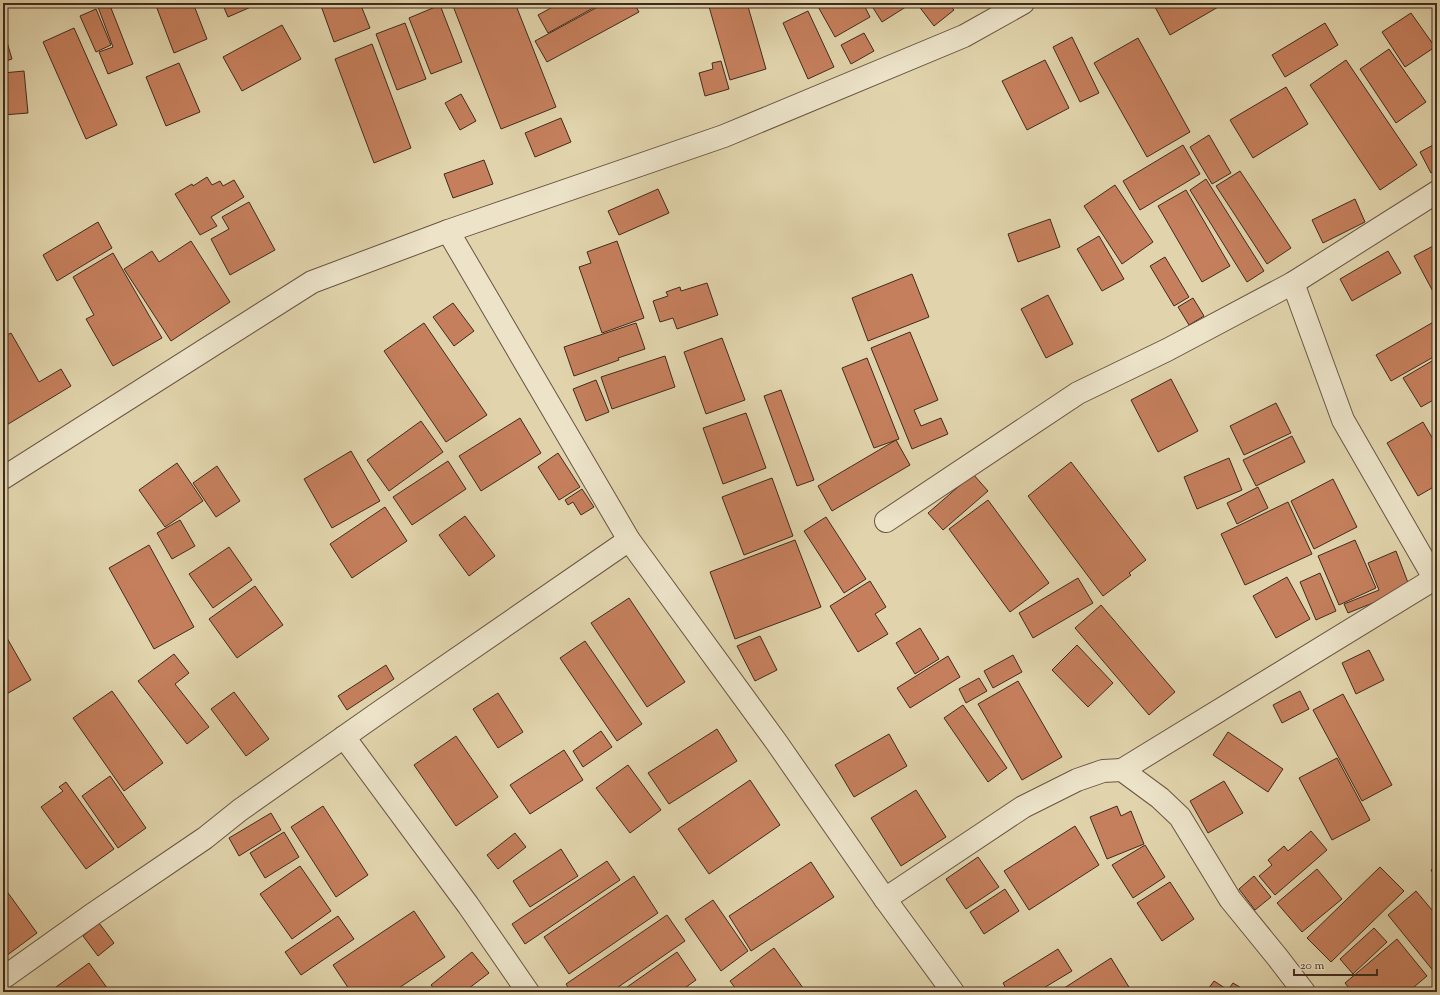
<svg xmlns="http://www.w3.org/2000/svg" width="1440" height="995" font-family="'Sorts Mill Goudy',serif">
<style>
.building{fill:#c57f5c;stroke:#412b1e}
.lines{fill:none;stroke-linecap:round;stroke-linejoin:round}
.street-casing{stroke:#695542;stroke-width:24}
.street{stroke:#ece3c9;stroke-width:22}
</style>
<rect width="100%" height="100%" fill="#e1d4ac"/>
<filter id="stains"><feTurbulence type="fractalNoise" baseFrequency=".005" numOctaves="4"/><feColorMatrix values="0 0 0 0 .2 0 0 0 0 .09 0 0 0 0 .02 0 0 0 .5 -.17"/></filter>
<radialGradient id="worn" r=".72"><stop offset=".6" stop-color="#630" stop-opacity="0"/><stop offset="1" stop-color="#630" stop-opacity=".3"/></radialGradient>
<g class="building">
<polygon points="109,3 133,64 108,74 99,52 113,47 98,7"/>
<polygon points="155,3 193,3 207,39 174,53"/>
<polygon points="222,3 260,3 228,17"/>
<polygon points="320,3 360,3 370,28 334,42"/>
<polygon points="461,3 515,3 556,107 501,129 453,6"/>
<polygon points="560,3 602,3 548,33 538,15"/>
<polygon points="605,3 634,3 639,12 547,62 535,41"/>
<polygon points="708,3 747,3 766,69 730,80"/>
<polygon points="816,3 863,3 870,17 835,37"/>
<polygon points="870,3 912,3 882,22"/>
<polygon points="920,3 948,3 954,10 934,26 918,5"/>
<polygon points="1162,3 1225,3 1170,35 1155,7"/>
<polygon points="440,5 462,62 431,74 409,18"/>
<polygon points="96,9 111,45 96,52 80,16"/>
<polygon points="808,11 834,67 808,79 783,23"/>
<polygon points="1411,13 1435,47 1405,67 1382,32"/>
<polygon points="405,23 426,79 397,90 376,34"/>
<polygon points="1325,23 1338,45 1285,77 1272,55"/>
<polygon points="282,25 301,59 242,91 223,57"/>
<polygon points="74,28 117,125 86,139 43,42"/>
<polygon points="864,33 874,51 851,64 841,45"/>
<polygon points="1072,37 1099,93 1080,102 1053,47"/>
<polygon points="1138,38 1190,132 1147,157 1094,63"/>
<polygon points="6,39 12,59 3,62 3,40"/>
<polygon points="372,44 411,148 374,163 335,59"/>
<polygon points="1389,49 1426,102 1396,123 1360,69"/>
<polygon points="1045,60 1069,108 1027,130 1002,81"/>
<polygon points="1346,60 1417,165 1380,190 1310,85"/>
<polygon points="721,61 729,89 705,96 699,73 713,69 712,63"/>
<polygon points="179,63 200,112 166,126 146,77"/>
<polygon points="24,71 28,113 3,115 3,73"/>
<polygon points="1286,87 1308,124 1253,158 1230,120"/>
<polygon points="461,94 476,121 460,130 445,103"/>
<polygon points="561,118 571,142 535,157 525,133"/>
<polygon points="1209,135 1231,173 1212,184 1190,147"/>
<polygon points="1437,143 1437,170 1431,173 1420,152"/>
<polygon points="1183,145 1200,174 1140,210 1123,181"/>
<polygon points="484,160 493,184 453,198 444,174"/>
<polygon points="1240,171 1291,248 1267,264 1216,186"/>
<polygon points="207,177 212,185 220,181 223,186 234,180 244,197 211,217 217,226 200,235 175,194 192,184 193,186"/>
<polygon points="1206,179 1264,271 1247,282 1190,190"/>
<polygon points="1115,185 1153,242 1122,264 1084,206"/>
<polygon points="658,189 669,213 619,235 608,211"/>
<polygon points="1186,190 1230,266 1202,282 1158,206"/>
<polygon points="1355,199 1365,222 1323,243 1312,220"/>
<polygon points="249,202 275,250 230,275 211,239 229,229 222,217"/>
<polygon points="1050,219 1060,247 1018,262 1008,234"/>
<polygon points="98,222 112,248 57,281 43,255"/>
<polygon points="1099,236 1124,279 1102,291 1077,249"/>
<polygon points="191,241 230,302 171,341 124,269 152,251 159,262"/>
<polygon points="617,241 644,318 602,333 579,267 591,263 587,252"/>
<polygon points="1437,244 1437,299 1414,256"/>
<polygon points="1388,251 1401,273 1352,301 1340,279"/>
<polygon points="113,253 162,338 113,366 86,319 94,315 73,277"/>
<polygon points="1165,257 1189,297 1174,306 1150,266"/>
<polygon points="912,274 929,317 868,341 852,298"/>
<polygon points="707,283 718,315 677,329 673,318 660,322 653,301 668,296 666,292 680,287 681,291"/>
<polygon points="1048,295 1073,344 1046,358 1021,309"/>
<polygon points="1193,298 1204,316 1189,325 1178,307"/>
<polygon points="453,303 474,331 454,346 433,317"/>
<polygon points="1437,320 1437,355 1391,381 1376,355"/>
<polygon points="424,323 487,415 446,442 384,351"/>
<polygon points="636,323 645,349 618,358 619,360 574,376 564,347"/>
<polygon points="910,332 938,400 914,410 921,426 941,418 948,434 912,449 871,348"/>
<polygon points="11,333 39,382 61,369 71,386 5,426 3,422 3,337"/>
<polygon points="722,338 745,400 706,414 684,352"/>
<polygon points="665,356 675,387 612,409 601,377"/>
<polygon points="867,358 899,439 874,448 842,368"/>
<polygon points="1437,358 1437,398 1421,407 1403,378"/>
<polygon points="1171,379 1198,431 1158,452 1131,400"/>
<polygon points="596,380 609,412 586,421 573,389"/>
<polygon points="781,390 814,480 797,486 764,396"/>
<polygon points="1276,403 1291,433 1244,455 1230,426"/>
<polygon points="746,413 766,468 723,484 703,428"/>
<polygon points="520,418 541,453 481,491 459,456"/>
<polygon points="421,421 443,452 389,491 367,460"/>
<polygon points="1423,422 1437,446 1437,485 1418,496 1387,443"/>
<polygon points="1292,436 1305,462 1256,486 1243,460"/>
<polygon points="896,440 910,465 832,511 818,486"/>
<polygon points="351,451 380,501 332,528 304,479"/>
<polygon points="558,453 580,487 559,500 538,467"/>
<polygon points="1229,458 1242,490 1197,509 1184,477"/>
<polygon points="448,461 466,489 412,525 393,497"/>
<polygon points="1071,462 1146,560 1129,573 1131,575 1103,596 1028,496"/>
<polygon points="177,463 203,501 165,527 139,490"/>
<polygon points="217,466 240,501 216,517 193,483"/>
<polygon points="973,474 988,491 943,530 928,513"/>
<polygon points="772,478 793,536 744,555 722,497"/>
<polygon points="1333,479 1357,527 1314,549 1291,501"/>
<polygon points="1258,487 1268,508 1237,524 1227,503"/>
<polygon points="582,489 594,507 581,515 573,502 568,505 565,500"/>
<polygon points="988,500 1049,583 1010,612 949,529"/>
<polygon points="1288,502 1312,554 1245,585 1221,534"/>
<polygon points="385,507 407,541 352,578 330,544"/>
<polygon points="465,516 495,556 469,576 439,535"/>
<polygon points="826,517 866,579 844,593 804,531"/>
<polygon points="180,520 195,546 172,559 157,533"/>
<polygon points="795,540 821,607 735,639 710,572"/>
<polygon points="1355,540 1376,588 1339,605 1318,556"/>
<polygon points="149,545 194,627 154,649 109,568"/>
<polygon points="229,547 252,580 213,608 189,574"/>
<polygon points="1396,551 1410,588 1348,613 1344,604 1379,590 1368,563"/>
<polygon points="1320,573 1336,611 1316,620 1300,582"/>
<polygon points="1287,577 1310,619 1276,638 1253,596"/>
<polygon points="1078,578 1093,603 1033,638 1019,613"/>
<polygon points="870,581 886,607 875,614 888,634 858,652 830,606"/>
<polygon points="255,586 283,625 237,658 209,619"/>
<polygon points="629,598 685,682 647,707 591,623"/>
<polygon points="1101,605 1175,692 1149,715 1075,628"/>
<polygon points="920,628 939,659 915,674 896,643"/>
<polygon points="3,631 31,680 3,696"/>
<polygon points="760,636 777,670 755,681 737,646"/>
<polygon points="585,641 642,724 617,741 560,658"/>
<polygon points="1077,645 1113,683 1088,707 1052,670"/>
<polygon points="1369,650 1384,680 1356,694 1342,663"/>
<polygon points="174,654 189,673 175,684 209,727 187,744 138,681"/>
<polygon points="1013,655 1022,672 993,688 984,671"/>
<polygon points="948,656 960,677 910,708 897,688"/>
<polygon points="386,665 394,679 347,710 338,696"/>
<polygon points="979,678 987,691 966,703 959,689"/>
<polygon points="1018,681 1062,757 1022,780 978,704"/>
<polygon points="112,691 163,763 124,791 73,718"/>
<polygon points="1300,691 1309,709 1282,723 1273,705"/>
<polygon points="234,692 269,739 246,756 211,709"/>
<polygon points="498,693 523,732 498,748 473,709"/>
<polygon points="1343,694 1392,785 1362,801 1313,710"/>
<polygon points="963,705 1007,768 988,782 944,718"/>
<polygon points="717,729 737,761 669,804 648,773"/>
<polygon points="601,731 612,747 583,767 573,751"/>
<polygon points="1228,732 1283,769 1268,792 1213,755"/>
<polygon points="889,734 907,766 854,797 835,765"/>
<polygon points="456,736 498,797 456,826 414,765"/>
<polygon points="564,750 583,780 530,814 510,785"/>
<polygon points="1337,758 1370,820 1332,840 1299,778"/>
<polygon points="628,765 661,810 630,833 596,788"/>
<polygon points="110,776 146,828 118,848 82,796"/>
<polygon points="750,780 780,825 709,874 678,829"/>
<polygon points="1224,781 1243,813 1208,833 1190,801"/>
<polygon points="66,782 114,849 86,869 41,807 63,791 59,787"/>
<polygon points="916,790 946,837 901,866 871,818"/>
<polygon points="323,806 368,875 336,897 291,827"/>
<polygon points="1117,806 1121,816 1131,811 1144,844 1107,859 1090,817"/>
<polygon points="271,813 281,830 239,856 229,838"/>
<polygon points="1075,826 1099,865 1029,910 1004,871"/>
<polygon points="1311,831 1327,850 1275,895 1259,876 1272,865 1268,860 1284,846 1288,851"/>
<polygon points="284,832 299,857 265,878 250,853"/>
<polygon points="515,833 526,847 498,869 487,855"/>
<polygon points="1145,845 1165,877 1133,898 1112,865"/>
<polygon points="561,849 578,876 530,907 513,881"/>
<polygon points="978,857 999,887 966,909 946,879"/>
<polygon points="607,861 620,880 525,944 512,924"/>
<polygon points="811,862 834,897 751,951 729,916"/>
<polygon points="300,866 331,911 292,939 260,894"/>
<polygon points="1437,866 1437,880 1431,870"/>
<polygon points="1380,867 1404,891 1331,962 1307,938"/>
<polygon points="1317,869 1342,899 1302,932 1277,903"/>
<polygon points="634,876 658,913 569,974 544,937"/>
<polygon points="1254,876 1271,897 1255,910 1239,889"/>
<polygon points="1170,882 1194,919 1162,941 1137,903"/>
<polygon points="3,886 37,933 6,956 3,951"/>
<polygon points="1005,889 1019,911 984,934 970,912"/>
<polygon points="1416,891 1437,916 1437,971 1435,973 1388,915"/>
<polygon points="713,900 748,951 721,971 685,919"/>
<polygon points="414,911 445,957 393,992 351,992 333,965"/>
<polygon points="667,915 685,941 611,992 571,992 566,984"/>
<polygon points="338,916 354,939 301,975 285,952"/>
<polygon points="99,923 114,943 98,956 83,936"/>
<polygon points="1374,928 1387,942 1353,974 1340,959"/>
<polygon points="1397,939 1427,976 1408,992 1352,992 1345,983"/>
<polygon points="774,948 806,992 738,992 730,981"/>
<polygon points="1058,949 1072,971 1037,992 1008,992 1003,983"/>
<polygon points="472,952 489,973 464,992 437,992 431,985"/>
<polygon points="677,952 696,980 679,992 620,992"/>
<polygon points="1111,958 1132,992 1058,992"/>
<polygon points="89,963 110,992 59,992 56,987"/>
<polygon points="1214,981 1228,990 1233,983 1248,992 1206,992"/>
</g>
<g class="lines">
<defs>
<g id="street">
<polyline points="448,231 629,540 777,743 885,899 953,992"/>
<polyline points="1293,283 1343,420 1437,583"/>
<polyline points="3,478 312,282 448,231 724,136 964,36 1023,3"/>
<polyline points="886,521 1078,393 1167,350 1293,283 1437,192"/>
<polyline points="344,737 468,905 528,992"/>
<polyline points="1122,770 1434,579"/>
<polyline points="885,899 1023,807 1077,780 1103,771 1122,770 1160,798 1180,817 1230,899 1278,958 1304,992"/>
<polyline points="3,978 93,914 205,838 240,810 381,711 629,540"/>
</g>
</defs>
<use href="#street" class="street-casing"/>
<use href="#street" class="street"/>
</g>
<rect width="1440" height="995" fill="none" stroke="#e1d4ac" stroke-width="16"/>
<rect x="4" y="4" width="1432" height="987" fill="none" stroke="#412b1e" stroke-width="2"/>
<rect x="8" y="8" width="1424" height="979" fill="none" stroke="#412b1e"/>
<path d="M1294 969v6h83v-6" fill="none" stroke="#412b1e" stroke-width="2"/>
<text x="1300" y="969" font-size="12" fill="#412b1e" stroke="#ece3c9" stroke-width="3" paint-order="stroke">20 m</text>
<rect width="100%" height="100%" filter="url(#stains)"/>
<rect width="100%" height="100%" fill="url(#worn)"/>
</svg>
